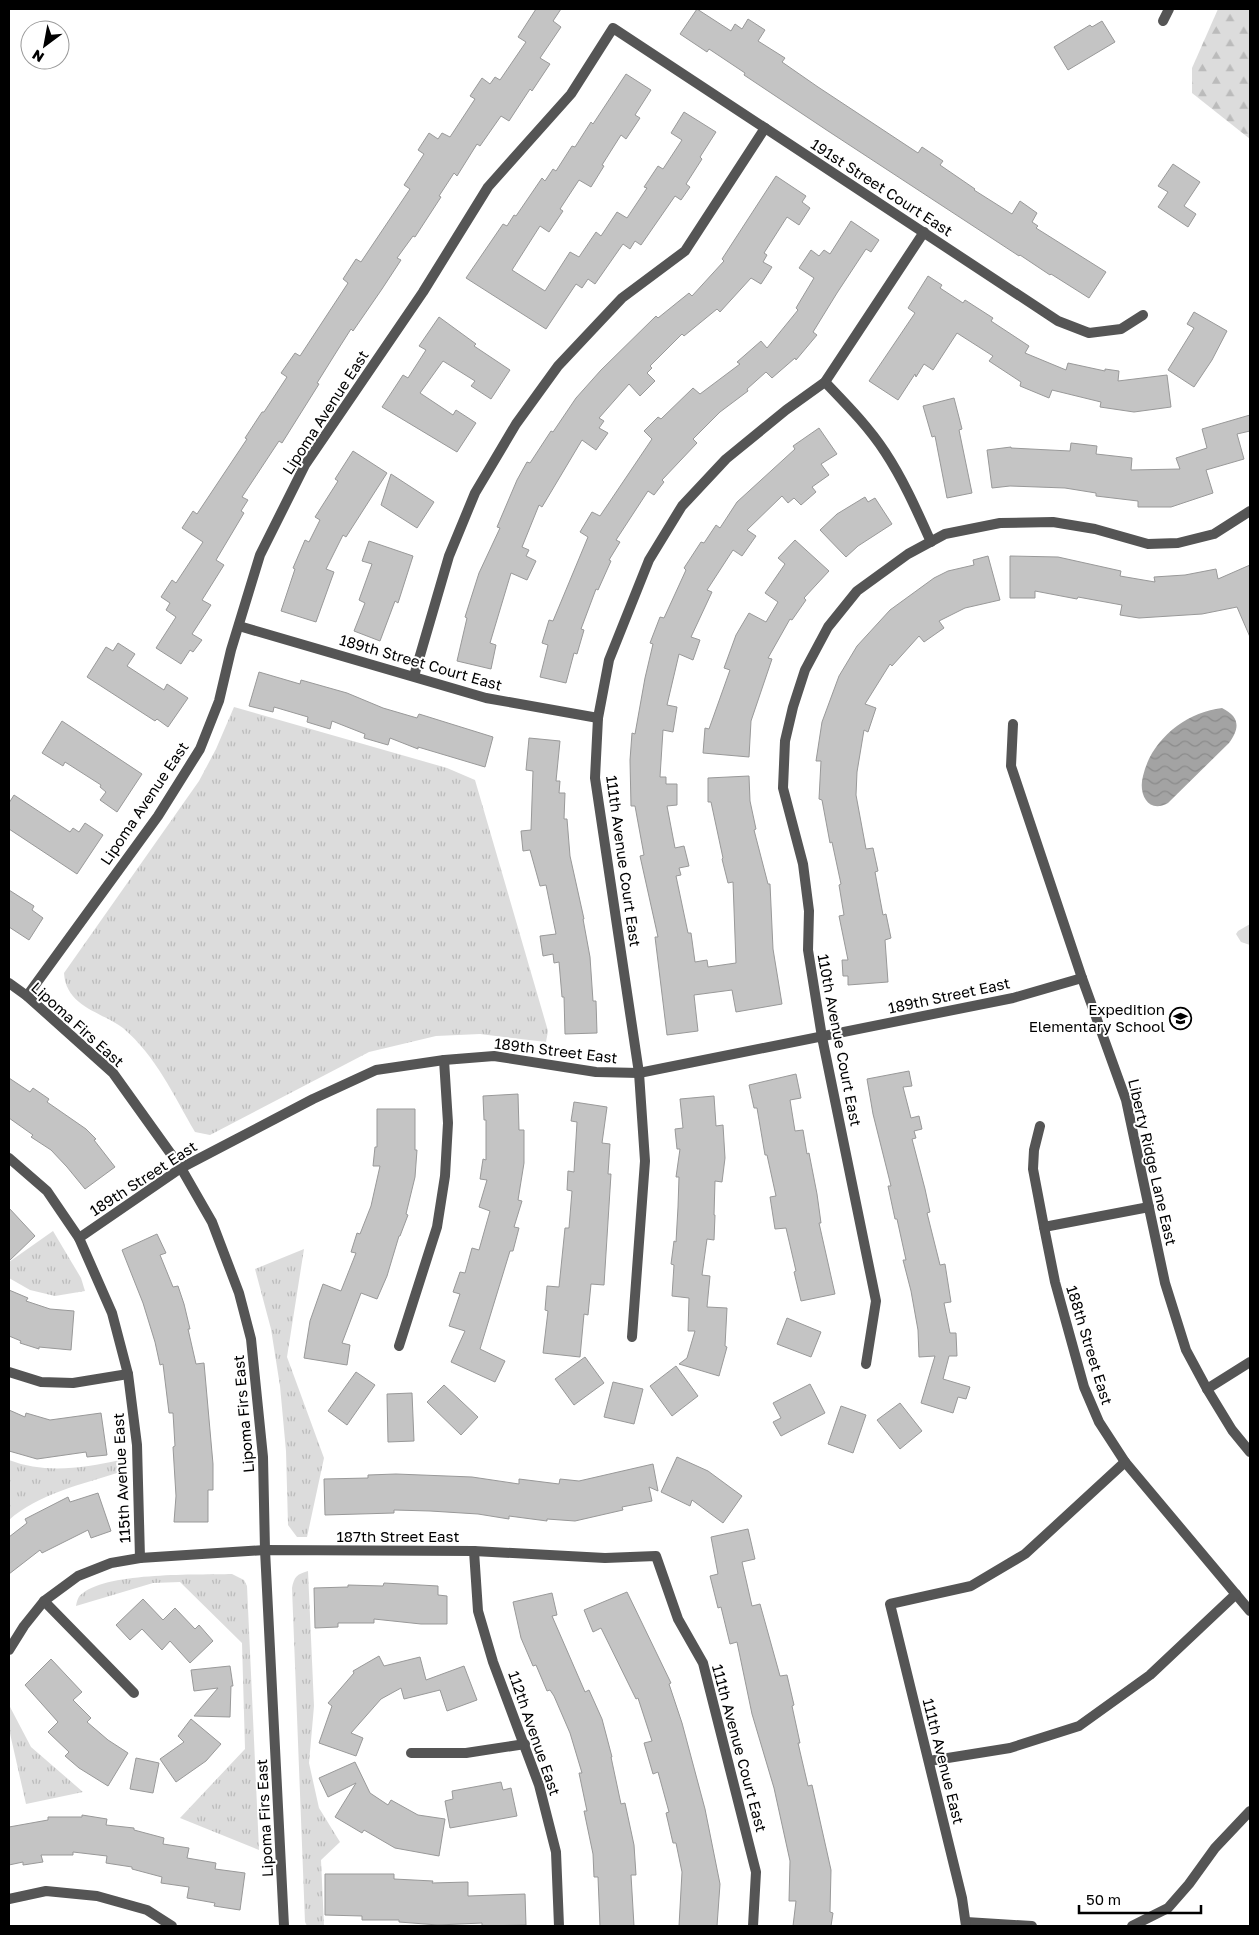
<svg xmlns="http://www.w3.org/2000/svg" width="1259" height="1935" font-family="'Golos Text',sans-serif">
<style>
.grass{fill:url(#grass-tufts)}
.forest{fill:url(#forest-firs)}
.park{fill:#dcdcdc}
.water{fill:url(#water-waves)}
.building{fill:#c4c4c4;stroke:#999}
.lines{fill:none;stroke-linecap:round;stroke-linejoin:round}
.minor{stroke:#555;stroke-width:10}
.tertiary{stroke:#555;stroke-width:10}
.labels{text-anchor:middle;dominant-baseline:central;stroke-width:4;stroke-linejoin:round;paint-order:stroke}
.street-label{font-size:15px;fill:#000;stroke:#fff}
.poi-label{font-size:15px;fill:#000;stroke:#fff;text-anchor:end}
</style>
<defs>
<pattern id="grass-tufts" width="24" height="20" patternUnits="userSpaceOnUse" patternTransform="scale(1.25)"><rect width="24" height="20" fill="#dcdcdc"/><path d="M3 7l-1-3M5 7V3M7 7l1-3M15 17l-1-3M17 17v-4M19 17l1-3" fill="none" stroke="#bbb"/></pattern>
<pattern id="forest-firs" width="22" height="20" patternUnits="userSpaceOnUse" patternTransform="scale(1.25)"><rect width="22" height="20" fill="#dcdcdc"/><path d="M5 1l3.5 6h-7zM16 11l3.5 6h-7z" fill="#bbb"/></pattern>
<pattern id="water-waves" width="16" height="10" patternUnits="userSpaceOnUse" patternTransform="scale(1.25)"><rect width="16" height="10" fill="#a3a3a3"/><path d="M0 5q4-4 8 0t8 0" fill="none" stroke="#8b8b8b"/></pattern>
</defs>
<rect width="100%" height="100%" fill="#fff"/>
<g class="grass">
<path d="M234 707 447 768 475 780 548 1031 546 1042 480 1034 436 1036 369 1052 210 1135 195 1132C174 1096 156 1056 123 1028 102 1012 66 1007 64 973L199 781 216 749Z"/>
<polygon points="53,1231 81,1278 85,1291 55,1296 30,1290 9,1278 9,1262"/>
<polygon points="304,1249 287,1357 324,1458 307,1537 297,1537 288,1525 286,1451 280,1386 271,1329 255,1269"/>
<path d="M9 1460C45 1474 83 1468 120 1460V1472C83 1484 38 1494 9 1520Z"/>
<path d="M308 1571 314 1706 309 1763 319 1808 340 1842 321 1860 324 1926H307L305 1922 292 1588C294 1577 297 1574 308 1571Z"/>
<path d="M232 1574 244 1580 247 1586 259 1850 180 1818 245 1749 242 1643 180 1582 153 1583 76 1606C77 1601 78 1596 83 1593 110 1572 197 1575 232 1574Z"/>
<polygon points="9,1705 31,1747 83,1792 26,1804 9,1729"/>
</g>
<polygon class="forest" points="1218,9 1250,9 1250,139 1192,93 1192,68"/>
<polygon class="park" points="1250,924 1250,945 1241,942 1236,934 1238,931"/>
<path class="water" d="M1222 708C1240 717 1240 728 1229 743L1168 803C1148 814 1138 794 1143 776 1151 740 1186 712 1222 708Z"/>
<g class="building">
<polygon points="536,9 561,9 553,21 561,27 540,58 550,64 532,91 530,89 509,121 501,116 480,146 477,144 457,176 454,173 439,196 441,197 415,237 413,236 397,258 401,260 382,289 353,331 351,329 337,351 317,383 319,384 282,443 279,441 242,497 248,500 241,511 244,513 216,560 224,565 202,600 211,605 192,634 202,640 193,652 190,650 181,664 156,648 176,617 166,610 170,603 161,597 172,580 176,583 203,542 182,528 193,511 197,514 247,439 245,438 262,412 264,412 287,377 281,373 295,353 300,356 348,283 343,279 356,259 361,262 410,189 404,185 424,154 418,150 429,133 438,139 442,133 450,137 475,99 470,96 482,78 490,84 495,77 500,80 526,42 518,37"/>
<polygon points="697,9 731,31 735,24 742,29 748,19 765,30 758,41 785,58 782,62 818,87 918,153 922,147 943,161 940,165 975,189 974,190 1012,214 1020,201 1037,213 1032,222 1038,226 1036,228 1106,272 1089,298 1051,274 1050,275 1020,255 1019,256 828,131 744,75 745,73 709,49 707,52 680,34"/>
<polygon points="1102,21 1115,42 1068,70 1054,47 1090,25 1092,27"/>
<polygon points="626,74 651,90 635,115 640,118 626,139 621,135 602,165 604,166 591,187 579,180 560,209 563,211 549,232 540,226 512,270 545,291 570,252 579,257 596,232 601,236 617,212 627,218 647,188 644,187 658,166 663,169 682,140 671,133 684,112 716,132 700,157 702,159 686,184 690,187 681,200 675,196 641,245 635,241 630,249 623,244 595,284 588,279 582,288 576,284 546,329 466,278 503,224 507,226 514,215 516,216 542,178 545,181 553,169 556,171 572,146 575,147 591,122 593,124"/>
<polygon points="1173,164 1200,182 1184,206 1196,214 1188,227 1158,207 1168,192 1158,186"/>
<polygon points="776,176 806,196 802,202 810,208 799,225 787,217 764,253 767,255 763,262 772,267 761,284 751,278 720,312 717,309 684,336 682,334 650,366 652,368 647,373 655,381 640,396 629,384 599,418 604,421 599,428 608,433 596,450 582,440 542,507 539,505 522,547 529,550 526,556 536,561 527,580 511,573 490,643 496,645 491,669 457,661 467,618 465,617 479,573 500,528 497,527 517,480 527,462 530,463 551,431 553,432 576,398 601,370 656,316 658,318 689,293 692,296 724,261 722,259"/>
<polygon points="851,221 879,240 871,252 866,249 837,293 813,332 817,335 796,360 795,358 772,378 766,372 747,389 748,391 720,412 693,439 697,443 662,480 664,482 654,495 648,491 616,540 620,542 609,560 611,561 598,590 596,589 581,629 584,630 577,654 574,653 566,683 540,677 548,645 542,643 549,620 553,621 588,537 580,532 592,512 600,516 652,439 644,431 658,417 661,419 693,388 700,394 740,364 737,362 761,341 767,348 798,310 796,308 814,278 799,268 811,250 819,256 824,250 830,254"/>
<polygon points="928,276 942,285 940,288 963,303 965,300 993,318 991,321 1029,346 1025,353 1066,370 1068,363 1105,371 1105,369 1119,371 1118,381 1167,375 1171,407 1134,412 1100,407 1101,402 1052,390 1049,398 1020,386 1021,382 989,361 993,356 957,333 933,370 924,364 916,377 915,374 898,400 869,381 915,313 908,308"/>
<polygon points="1194,312 1227,331 1212,360 1194,387 1168,370 1194,328 1187,324"/>
<polygon points="439,317 476,344 474,346 510,370 491,399 471,386 475,381 443,361 420,393 453,415 456,410 476,423 457,452 382,407 403,375 408,378 426,350 419,346"/>
<polygon points="954,398 962,429 959,430 972,493 947,498 935,436 932,437 923,406"/>
<polygon points="1250,415 1250,431 1237,434 1244,459 1206,470 1213,493 1171,507 1138,507 1138,501 1096,496 1096,493 1065,488 1010,486 992,488 987,450 1011,447 1011,448 1070,451 1071,443 1097,446 1096,454 1132,458 1131,470 1180,469 1176,458 1207,448 1202,429"/>
<polygon points="819,428 837,454 821,464 829,475 812,487 816,492 801,505 794,498 788,503 782,496 747,530 756,536 742,556 733,550 707,590 712,592 691,637 700,640 693,660 679,654 667,705 677,707 673,732 663,730 660,777 666,777 666,784 677,784 677,805 667,806 675,848 684,846 689,866 679,868 681,875 676,876 688,933 691,933 695,962 707,960 708,967 736,963 733,882 728,883 722,859 723,858 711,802 708,802 708,778 749,776 750,801 756,829 754,830 768,884 770,884 773,949 782,1004 736,1012 732,990 694,995 698,1031 667,1035 655,937 658,937 640,856 644,855 635,806 631,806 630,760 632,733 635,734 645,678 653,644 650,643 660,617 664,618 686,570 684,568 701,542 704,543 716,525 720,528 737,502 795,449 793,446"/>
<polygon points="353,451 387,473 346,537 343,535 326,569 334,572 316,622 281,611 295,569 293,568 305,540 309,542 320,520 315,517 338,481 335,479"/>
<polygon points="391,474 434,502 417,528 381,505"/>
<polygon points="865,497 868,502 875,498 892,524 858,546 846,557 820,530 837,514"/>
<polygon points="795,540 829,571 804,598 806,600 792,620 790,619 768,658 772,659 751,721 749,757 703,753 705,728 709,729 730,670 724,668 736,635 749,613 766,622 778,602 765,593 785,564 778,558"/>
<polygon points="369,541 413,556 398,603 395,601 380,641 354,631 365,603 359,600 372,564 362,561"/>
<polygon points="988,556 1000,600 965,608 939,621 944,628 924,642 919,636 892,666 890,664 865,704 876,708 868,732 864,730 857,772 856,795 866,849 873,848 878,871 875,872 883,915 886,914 891,938 885,940 888,982 848,985 848,976 843,976 842,960 848,960 839,916 844,915 839,885 841,884 832,842 830,843 822,800 819,799 821,761 816,761 822,722 839,676 857,646 890,610 934,578 948,571 974,565 973,560"/>
<polygon points="1010,556 1058,557 1121,571 1120,576 1155,582 1154,577 1185,575 1216,569 1218,579 1250,565 1250,637 1237,607 1202,614 1139,618 1120,615 1122,605 1078,597 1077,599 1035,591 1035,598 1010,598"/>
<polygon points="118,643 135,654 127,666 164,690 167,684 188,698 168,727 157,719 155,721 87,677 106,647 113,651"/>
<polygon points="259,672 300,684 301,680 347,693 383,708 417,718 419,714 493,737 485,767 418,747 418,749 390,738 388,745 364,738 365,734 332,721 330,729 307,722 308,717 274,707 273,712 249,706"/>
<polygon points="62,721 142,774 117,812 100,800 106,792 100,787 101,785 65,762 63,766 42,753"/>
<polygon points="529,738 560,741 556,781 560,781 559,793 565,793 564,819 567,819 570,856 584,919 583,919 590,957 593,1001 596,1001 597,1033 565,1034 564,997 562,997 559,962 554,963 553,954 543,956 540,936 556,934 546,885 540,886 530,850 523,851 521,831 531,830 533,771 526,770"/>
<polygon points="14,795 70,832 73,828 79,832 85,823 103,835 77,874 9,829 9,803"/>
<polygon points="9,890 34,906 32,910 43,918 29,940 9,927"/>
<polygon points="909,1071 912,1086 903,1087 911,1118 919,1116 922,1129 914,1131 916,1138 912,1139 925,1189 930,1212 927,1213 940,1265 945,1264 951,1302 944,1303 950,1333 956,1333 957,1356 949,1356 943,1379 970,1387 966,1399 958,1397 953,1413 921,1403 935,1356 919,1357 918,1330 911,1291 903,1260 906,1260 897,1219 895,1219 888,1186 891,1186 873,1114 867,1079"/>
<polygon points="796,1074 801,1098 790,1100 795,1131 803,1130 807,1154 809,1153 817,1194 821,1223 819,1223 835,1294 801,1301 794,1272 796,1271 786,1228 775,1229 770,1197 776,1196 767,1155 765,1155 757,1108 754,1108 749,1085"/>
<polygon points="9,1078 30,1092 33,1088 49,1099 47,1102 86,1129 96,1139 94,1140 115,1167 85,1189 67,1167 51,1150 31,1137 33,1135 9,1118"/>
<polygon points="518,1094 519,1130 524,1130 524,1163 518,1200 522,1201 514,1227 519,1228 513,1251 510,1251 480,1349 505,1361 495,1382 451,1362 465,1331 449,1326 460,1294 453,1292 460,1272 465,1273 472,1248 479,1250 490,1211 479,1207 487,1180 480,1179 483,1159 486,1160 486,1120 484,1120 483,1096"/>
<polygon points="714,1096 716,1126 723,1125 725,1158 722,1182 715,1181 714,1215 715,1215 714,1240 707,1239 702,1275 710,1276 707,1307 727,1308 725,1346 727,1347 719,1376 679,1364 687,1358 695,1331 688,1331 689,1298 672,1296 674,1265 671,1264 674,1241 676,1242 678,1207 679,1177 676,1177 680,1149 677,1149 675,1129 683,1128 680,1099"/>
<polygon points="574,1102 607,1107 602,1143 610,1144 608,1174 611,1174 604,1285 591,1284 588,1315 584,1314 580,1357 543,1353 548,1311 545,1310 547,1286 559,1287 565,1228 569,1228 572,1191 567,1190 568,1171 574,1172 577,1122 571,1121"/>
<polygon points="377,1109 415,1109 415,1150 417,1150 415,1177 406,1214 408,1215 400,1236 399,1236 387,1276 377,1299 361,1293 342,1343 350,1345 347,1365 304,1358 310,1321 323,1284 341,1291 356,1253 351,1252 357,1233 360,1234 371,1206 380,1166 373,1166 375,1147 377,1147"/>
<polygon points="9,1208 35,1236 9,1261"/>
<polygon points="157,1234 166,1253 160,1255 173,1287 178,1286 184,1304 190,1329 188,1329 196,1364 204,1363 213,1464 213,1490 208,1490 208,1522 174,1522 176,1496 173,1447 175,1446 173,1413 169,1413 163,1364 160,1365 155,1342 143,1303 122,1250"/>
<polygon points="9,1290 28,1298 26,1301 50,1309 74,1311 71,1350 39,1347 39,1349 20,1343 21,1341 9,1336"/>
<polygon points="787,1318 821,1332 811,1357 777,1344"/>
<polygon points="585,1357 604,1383 574,1405 555,1379"/>
<polygon points="676,1366 698,1396 672,1416 650,1386"/>
<polygon points="356,1372 375,1385 347,1425 328,1411"/>
<polygon points="613,1382 643,1389 634,1424 604,1417"/>
<polygon points="810,1384 825,1413 781,1436 773,1422 781,1418 773,1403"/>
<polygon points="444,1385 478,1417 461,1435 427,1402"/>
<polygon points="412,1393 414,1441 388,1442 387,1394"/>
<polygon points="900,1403 922,1431 900,1449 877,1420"/>
<polygon points="841,1406 866,1415 853,1453 828,1444"/>
<polygon points="9,1410 25,1417 26,1413 50,1420 101,1413 107,1455 87,1457 86,1452 37,1459 9,1451"/>
<polygon points="677,1457 708,1471 742,1496 723,1523 692,1500 690,1506 661,1492"/>
<polygon points="653,1464 658,1491 649,1487 652,1501 622,1507 623,1510 575,1521 547,1519 547,1521 509,1516 509,1519 478,1514 430,1511 394,1510 394,1513 325,1515 324,1479 368,1478 368,1475 396,1474 472,1477 519,1484 519,1479 559,1484 560,1479 579,1481"/>
<polygon points="98,1493 111,1531 91,1538 88,1530 42,1553 40,1550 9,1574 9,1537 27,1523 25,1519 68,1497 70,1502"/>
<polygon points="748,1529 755,1559 742,1562 752,1606 760,1604 780,1676 787,1675 794,1705 792,1706 800,1743 798,1743 808,1786 812,1785 831,1870 830,1912 833,1913 831,1926 793,1926 796,1901 789,1901 790,1861 774,1788 752,1714 737,1642 730,1644 721,1607 718,1608 710,1576 718,1574 711,1537"/>
<polygon points="384,1583 438,1586 438,1595 447,1596 447,1624 421,1624 374,1619 374,1623 338,1623 338,1627 315,1628 314,1588 348,1587 348,1585 383,1586"/>
<polygon points="627,1592 671,1683 669,1684 682,1723 705,1809 720,1884 717,1926 679,1926 682,1872 676,1843 673,1843 666,1813 669,1812 658,1772 653,1774 644,1743 652,1741 638,1698 636,1699 601,1628 593,1632 584,1610"/>
<polygon points="552,1593 557,1615 552,1616 585,1692 589,1690 602,1719 612,1757 611,1757 621,1804 625,1803 634,1845 636,1875 631,1875 634,1926 600,1926 598,1877 594,1877 593,1854 584,1811 587,1811 579,1773 582,1773 570,1733 554,1696 550,1690 547,1691 536,1665 533,1666 521,1638 513,1602"/>
<polygon points="143,1599 163,1620 175,1608 195,1629 199,1625 213,1641 190,1663 170,1641 162,1650 142,1629 130,1640 116,1625"/>
<polygon points="379,1656 384,1666 420,1657 426,1680 464,1666 477,1700 447,1711 440,1690 404,1699 401,1688 381,1699 351,1733 363,1738 356,1756 319,1743 332,1706 328,1703 354,1673 353,1671"/>
<polygon points="51,1659 82,1692 73,1700 91,1718 87,1722 108,1740 128,1753 108,1786 79,1768 65,1756 69,1752 48,1732 58,1722 25,1685"/>
<polygon points="230,1666 233,1686 231,1686 230,1717 194,1716 218,1688 194,1691 191,1670"/>
<polygon points="191,1719 221,1744 206,1761 176,1782 160,1759 184,1742 178,1736"/>
<polygon points="136,1758 159,1763 153,1793 130,1789"/>
<polygon points="355,1762 370,1793 388,1805 391,1800 418,1815 445,1819 439,1856 395,1848 364,1830 362,1833 335,1817 356,1783 328,1797 319,1778"/>
<polygon points="501,1782 503,1790 511,1788 517,1816 450,1828 445,1801 453,1799 452,1791"/>
<polygon points="82,1815 107,1819 106,1825 134,1828 134,1830 164,1838 163,1844 189,1848 187,1858 216,1863 215,1869 245,1873 240,1910 214,1906 215,1903 187,1898 189,1887 161,1883 162,1877 132,1869 132,1867 106,1863 107,1856 73,1852 73,1855 41,1855 43,1862 23,1865 23,1862 9,1865 9,1827 48,1820 48,1817 82,1817"/>
<polygon points="325,1874 394,1874 394,1879 433,1881 432,1883 468,1882 468,1896 525,1894 526,1925 482,1926 482,1923 438,1925 399,1922 399,1920 362,1920 362,1916 325,1915"/>
</g>
<g class="lines">
<g class="minor">
<polyline points="1163,21 1169,9"/>
<path d="M825 382C846 404 868 426 885 452 904 481 917 511 931 542"/>
<polyline points="239,626 486,698 598,718"/>
<polyline points="414,676 449,556 475,493 516,424 558,366 622,298 685,251 765,128"/>
<polyline points="1013,724 1011,766 1082,978 1126,1100 1165,1283 1186,1350 1207,1389 1232,1430 1250,1452"/>
<polyline points="27,996 158,816 200,749 219,701 231,650 260,555 305,465 423,292 488,187 571,94 613,28 1058,321 1089,333 1121,329 1143,315"/>
<polyline points="1040,1126 1034,1150 1033,1169 1044,1227 1055,1282 1084,1387 1099,1422 1125,1462 1250,1611"/>
<polyline points="9,1158 47,1191 79,1238 112,1313 128,1374 137,1445 140,1558"/>
<polyline points="1044,1227 1149,1207"/>
<polyline points="79,1238 181,1168 313,1099 376,1070 444,1060 494,1056 596,1072 639,1073 1013,998 1082,978"/>
<polyline points="632,1337 645,1161 639,1073 595,778 598,718 609,660 649,560 682,506 726,459 786,410 825,382 924,232"/>
<polyline points="399,1346 437,1227 445,1176 448,1123 444,1060"/>
<polyline points="866,1364 876,1301 822,1037 808,950 809,911 803,864 783,788 785,741 793,707 805,670 828,627 857,591 908,554 945,534 1000,523 1053,522 1095,529 1148,544 1178,543 1214,534 1250,511"/>
<polyline points="9,1372 41,1382 73,1383 128,1374"/>
<polyline points="1207,1389 1250,1362"/>
<polyline points="474,1551 478,1611 493,1662 539,1785 556,1852 559,1926"/>
<polyline points="44,1601 134,1693"/>
<polyline points="9,1650 24,1626 44,1601 78,1576 111,1563 140,1558 265,1550 474,1551 605,1558 656,1556 678,1619 703,1663 756,1872 753,1926"/>
<polyline points="411,1753 466,1753 525,1744"/>
<polyline points="929,1761 1010,1748 1079,1726 1150,1675 1236,1594"/>
<polyline points="9,1899 46,1891 97,1896 147,1910 172,1926"/>
<polyline points="966,1922 1032,1926"/>
<polyline points="966,1926 962,1898 890,1604 971,1586 1025,1554 1125,1462"/>
<polyline points="1132,1926 1168,1908 1189,1884 1215,1848 1250,1811"/>
</g>
<polyline class="tertiary" points="9,983 27,996 113,1073 181,1168 212,1222 239,1293 251,1339 263,1457 265,1550 284,1926"/>
</g>
<defs>
<symbol id="school-ring" viewBox="-11 -11 22 22"><circle r="9.5" fill="#fff" stroke="#000" stroke-width="1.5"/><path d="M0-5L7-2L0 1L-7-2ZM-4 1L0 2.5L4 1V4Q0 6-4 4Z" fill="#000"/></symbol>
</defs>
<g fill-rule="evenodd">
<use href="#school-ring" x="1168" y="1006" width="25" height="25"/>
</g>
<g class="labels">
<g class="street-label">
<text transform="translate(882 187) rotate(33)">191st Street Court East</text>
<text transform="translate(325 412) rotate(-57)">Lipoma Avenue East</text>
<text transform="translate(421 662) rotate(16)">189th Street Court East</text>
<text transform="translate(144 803) rotate(-56)">Lipoma Avenue East</text>
<text transform="translate(624 861) rotate(82)">111th Avenue Court East</text>
<text transform="translate(949 995) rotate(-12)">189th Street East</text>
<text transform="translate(78 1024) rotate(42)">Lipoma Firs East</text>
<text transform="translate(840 1040) rotate(79)">110th Avenue Court East</text>
<text transform="translate(556 1050) rotate(7)">189th Street East</text>
<text transform="translate(1153 1162) rotate(77)">Liberty Ridge Lane East</text>
<text transform="translate(143 1178) rotate(-33)">189th Street East</text>
<text transform="translate(1090 1345) rotate(73)">188th Street East</text>
<text transform="translate(243 1414) rotate(-95)">Lipoma Firs East</text>
<text transform="translate(121 1478) rotate(-93)">115th Avenue East</text>
<text x="398" y="1536">187th Street East</text>
<text transform="translate(535 1733) rotate(71)">112th Avenue East</text>
<text transform="translate(740 1748) rotate(75)">111th Avenue Court East</text>
<text transform="translate(944 1761) rotate(76)">111th Avenue East</text>
<text transform="translate(264 1818) rotate(-93)">Lipoma Firs East</text>
</g>
<g class="poi-label">
<text x="1165" y="1009">Expedition<tspan x="1165" dy="17">Elementary School</tspan></text>
</g>
</g>
<rect width="1259" height="1935" fill="none" stroke="#000000" stroke-width="20"/>
<g transform="translate(45 45) rotate(212)"><circle r="24" fill="#ffffff" stroke="#999999"/>
<path d="M0-4L9 19L0 12L-9 19Z" fill="#000000"/>
<text y="-8" font-size="14" font-weight="bold" text-anchor="middle" fill="#000000">N</text>
</g>
<path d="M1079 1905v8h122v-8" fill="none" stroke="#000000" stroke-width="2.5"/>
<text x="1086" y="1905" font-size="15" fill="#000000" stroke="#ffffff" stroke-width="4" paint-order="stroke">50 m</text>
</svg>
